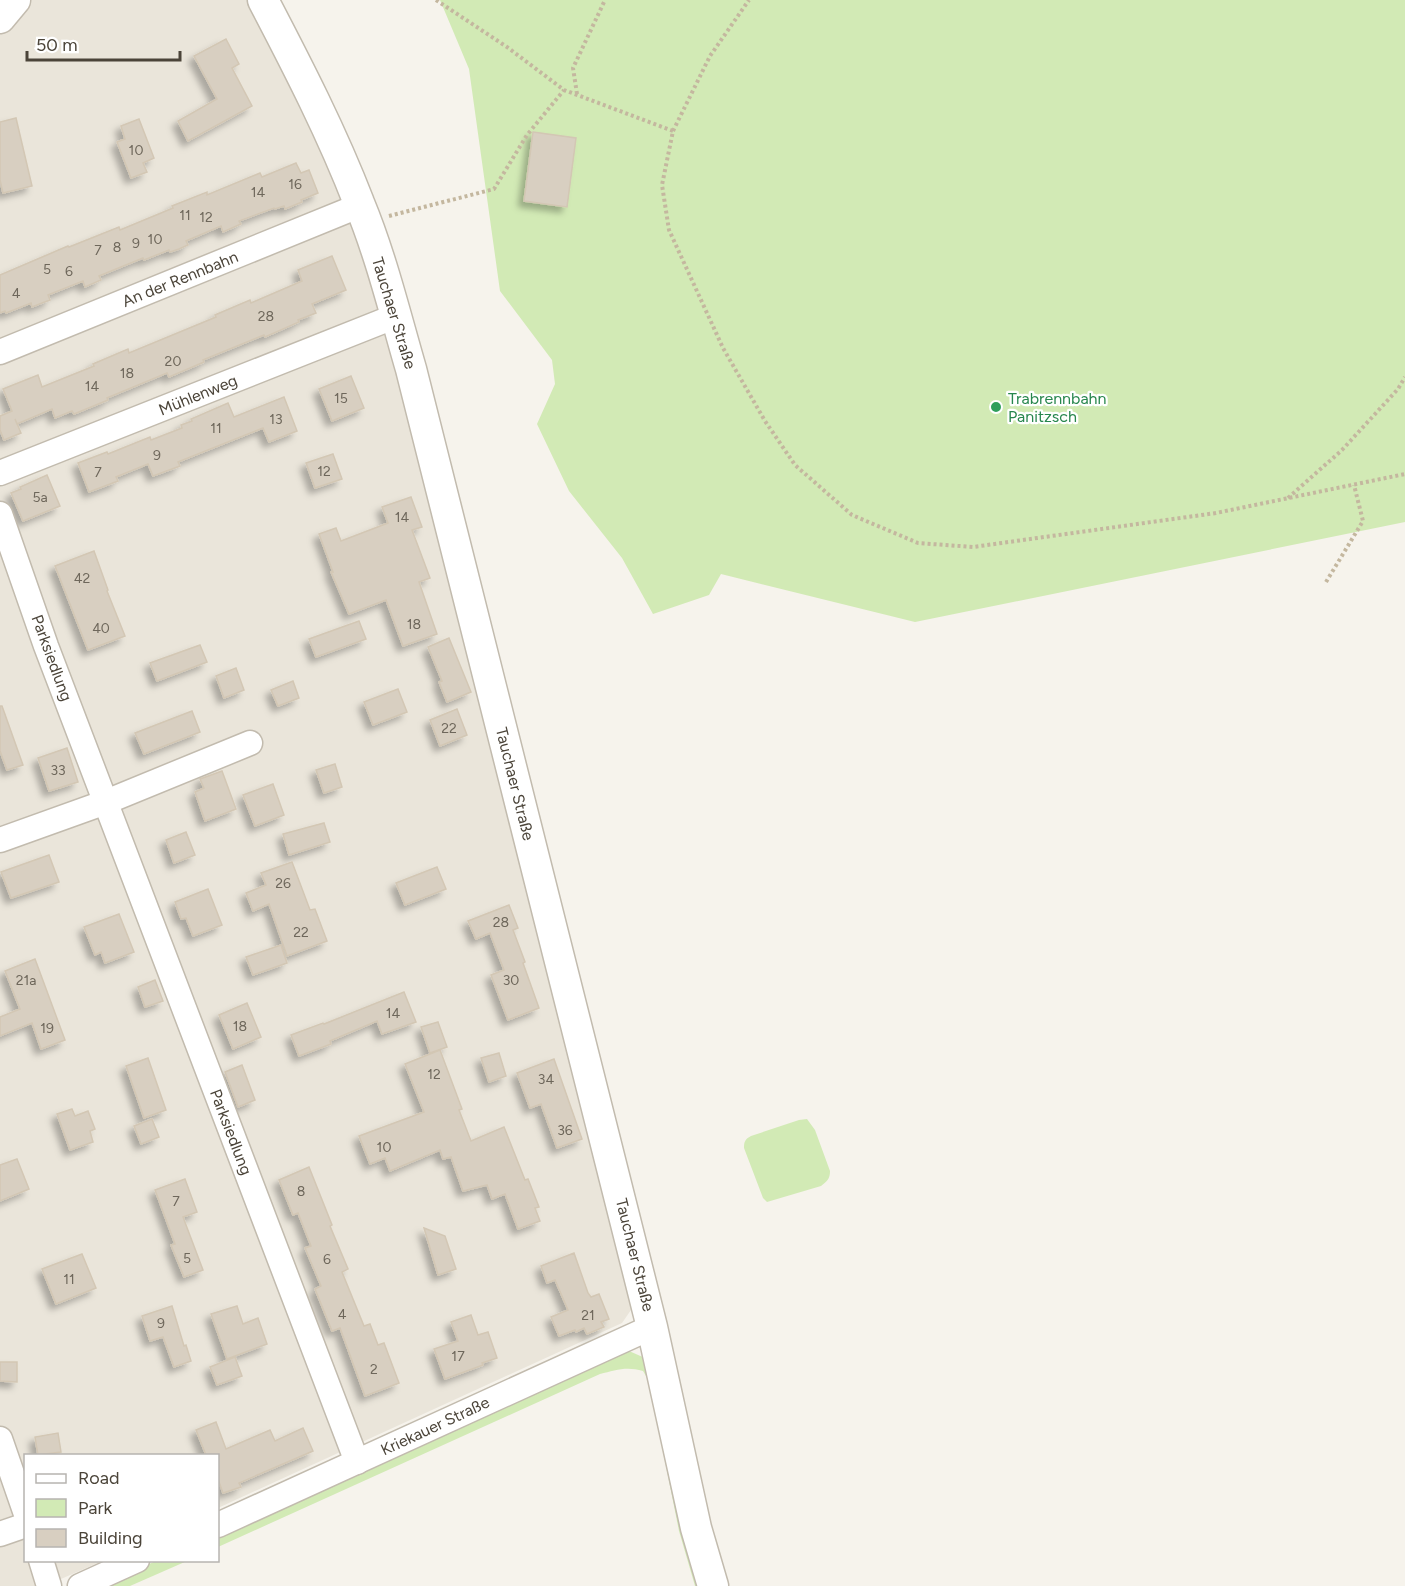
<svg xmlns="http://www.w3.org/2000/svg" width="1405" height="1586" font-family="Figtree,sans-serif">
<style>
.residential{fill:#eae5da}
.green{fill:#d2eab5}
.building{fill:#d8cfc1;stroke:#d3c7b4;stroke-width:1.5;filter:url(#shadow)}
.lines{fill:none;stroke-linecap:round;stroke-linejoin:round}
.minor-casing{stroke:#c2bbae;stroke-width:27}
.tertiary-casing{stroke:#c2bbae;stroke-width:33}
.path{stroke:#c4b79f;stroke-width:4;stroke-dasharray:3 3;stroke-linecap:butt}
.minor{stroke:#fff;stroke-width:24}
.tertiary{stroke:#fff;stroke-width:30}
.leisure-dot{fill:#2e9e5b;stroke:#fff;stroke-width:2}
.labels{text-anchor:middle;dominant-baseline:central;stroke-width:4.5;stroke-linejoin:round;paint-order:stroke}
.number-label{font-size:14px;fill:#6e675b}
.street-label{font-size:16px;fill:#4b4439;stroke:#fff}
.leisure-label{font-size:16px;fill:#27864d;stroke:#fff;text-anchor:start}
</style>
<defs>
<filter id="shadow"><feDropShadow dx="-5.5" dy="5.5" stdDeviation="3" flood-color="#0004"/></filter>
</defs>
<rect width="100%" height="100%" fill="#f6f3ec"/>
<polygon class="residential" points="0,0 279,0 362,235 395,340 544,959 632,1302 631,1310 622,1323 218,1508 218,1456 26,1456 26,1560 102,1561 45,1586 0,1586"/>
<g class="green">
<polygon points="440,0 1405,0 1405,522 915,622 721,574 709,595 653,614 622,558 569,491 537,424 555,384 552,360 500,291 469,69"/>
<path d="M807 1119 815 1130 830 1171C830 1179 827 1181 821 1186L767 1202 763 1198 744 1148C744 1142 745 1139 751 1136L799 1120Z"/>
<path d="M629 1351 645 1358 703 1586H695L679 1531 649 1381 643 1371C627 1366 615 1370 600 1374L218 1547V1533L618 1352Z"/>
<polygon points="156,1561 187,1561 130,1586 99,1586"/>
</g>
<g class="building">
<polygon points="226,39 239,64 232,68 252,106 188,141 178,121 217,99 194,56"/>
<polygon points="16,118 32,186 3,193 0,180 0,122"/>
<polygon points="139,119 154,158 143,163 147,172 131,178 117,142 125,139 121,126"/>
<polygon points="533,132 576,138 567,207 524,201"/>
<polygon points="296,163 301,173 309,170 318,193 301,200 302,202 285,209 284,206 275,209 274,208 239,221 241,224 223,232 221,226 186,241 188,245 179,249 170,252 169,250 144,260 143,258 99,276 101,280 85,287 83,281 48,295 50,300 42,303 32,307 31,303 6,313 5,311 0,313 0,275 68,246 69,247 119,227 120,230 173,208 172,206 207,192 207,195 260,173 262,177"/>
<polygon points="332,256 346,290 312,304 316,313 298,320 299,322 265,337 264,335 203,360 204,362 169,377 167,373 107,398 108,400 74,414 72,411 55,418 52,409 17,424 15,419 21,433 4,440 0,430 0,416 12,411 3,389 38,375 42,387 94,366 93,364 128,349 129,353 216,317 215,315 250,300 251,303 302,281 298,270"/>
<polygon points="351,376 364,408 332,421 319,389"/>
<polygon points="284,397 297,431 269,442 263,428 178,462 180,466 153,476 148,464 116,477 118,481 89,492 78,463 107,452 108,454 150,437 151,440 182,428 181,425 192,421 191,419 228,403 234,417"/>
<polygon points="333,454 342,479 315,488 306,463"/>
<polygon points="47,475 60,506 23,521 11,493 21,489 20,487"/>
<polygon points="411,497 422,527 412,530 430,578 419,582 437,634 403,646 386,600 349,614 331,572 333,572 319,534 336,528 341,541 388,523 382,507"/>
<polygon points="94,551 108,590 107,591 125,636 88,650 55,566"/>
<polygon points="359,621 366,639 316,657 309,639"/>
<polygon points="449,638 471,692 447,702 439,682 442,681 428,647"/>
<polygon points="200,645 207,662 157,681 150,663"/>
<polygon points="236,668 244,690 224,698 216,676"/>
<polygon points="293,681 299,698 278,706 271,690"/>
<polygon points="398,689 407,712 373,725 364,702"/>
<polygon points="0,706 2,706 23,765 7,770 0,751"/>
<polygon points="457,709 467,735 440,746 430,720"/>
<polygon points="192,711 200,732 144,754 135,733"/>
<polygon points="67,748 78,782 49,791 38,758"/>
<polygon points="335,764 342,787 324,793 316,770"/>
<polygon points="222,771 236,809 205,821 195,792 204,788 200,779"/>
<polygon points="273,784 284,815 255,826 243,795"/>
<polygon points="324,823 330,842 289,855 283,834"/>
<polygon points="186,832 195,855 174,863 166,840"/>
<polygon points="49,855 59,882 11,898 1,872"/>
<polygon points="292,862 310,910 315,909 327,941 287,956 269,904 253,911 246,893 266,885 261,873"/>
<polygon points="437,867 446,889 405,905 396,883"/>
<polygon points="208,889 222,925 193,936 186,918 181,919 175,902"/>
<polygon points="509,905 518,928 513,930 525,962 523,963 539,1008 508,1020 491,975 504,970 490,933 476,939 468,921"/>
<polygon points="119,914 134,952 105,963 101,952 95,955 84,927"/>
<polygon points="281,945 287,963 253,975 246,957"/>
<polygon points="35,959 65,1040 41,1049 32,1023 0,1036 0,1017 20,1009 5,971"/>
<polygon points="155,980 163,1001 145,1007 138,987"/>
<polygon points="404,992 416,1022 382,1034 377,1021 330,1041 331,1044 299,1056 291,1035 323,1023 324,1024"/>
<polygon points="247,1003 261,1037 233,1049 219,1015"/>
<polygon points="438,1022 447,1047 430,1053 421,1027"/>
<polygon points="440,1050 462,1109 459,1110 471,1141 504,1127 525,1180 528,1179 539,1207 535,1208 540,1221 518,1229 505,1194 492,1199 487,1185 463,1191 451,1157 443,1159 440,1150 390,1171 385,1158 370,1164 359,1136 424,1112 405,1064"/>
<polygon points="499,1053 506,1076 489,1082 481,1058"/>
<polygon points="148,1058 166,1110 144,1118 126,1066"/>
<polygon points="554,1059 582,1139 557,1148 541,1104 530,1108 517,1073"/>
<polygon points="242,1065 255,1100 238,1107 225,1072"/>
<polygon points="72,1109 75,1116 88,1111 95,1129 90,1131 93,1142 70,1150 57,1114"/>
<polygon points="152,1119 159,1137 141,1144 134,1126"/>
<polygon points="17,1159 29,1189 0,1201 0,1165"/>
<polygon points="309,1167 332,1225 330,1226 348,1269 342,1272 364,1326 370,1324 378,1345 384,1343 399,1383 365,1396 340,1328 332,1331 315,1289 321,1286 305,1248 311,1246 298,1213 293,1215 279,1180"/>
<polygon points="185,1179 197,1212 183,1217 203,1270 184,1277 171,1245 175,1244 155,1190"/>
<polygon points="424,1228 445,1236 456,1269 438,1275"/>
<polygon points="574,1253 588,1293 591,1297 599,1294 609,1319 601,1322 604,1327 587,1334 584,1328 576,1332 575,1330 559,1336 551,1317 568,1310 555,1280 547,1283 541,1266"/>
<polygon points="82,1254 96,1288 56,1304 42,1269"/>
<polygon points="172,1306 184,1346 186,1345 191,1361 174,1367 163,1337 150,1341 142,1316"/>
<polygon points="237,1306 243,1324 258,1318 267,1344 227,1359 211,1314"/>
<polygon points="471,1315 478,1335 488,1332 497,1358 482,1363 483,1365 445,1379 434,1349 458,1341 451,1322"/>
<polygon points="235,1357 242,1376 217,1385 210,1367"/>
<polygon points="0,1362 17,1362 17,1382 0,1381"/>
<polygon points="216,1422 226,1449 270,1430 275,1441 303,1428 313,1451 239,1483 241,1487 223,1493 218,1479 218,1455 206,1455 196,1430"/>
<polygon points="58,1433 61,1452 38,1455 35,1437"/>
</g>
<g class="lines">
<defs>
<g id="minor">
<polyline points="0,352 361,205"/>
<polyline points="0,473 396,316"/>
<polyline points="0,514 46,646 357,1462"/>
<polyline points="0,840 106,802 250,743"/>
<polyline points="0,1439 26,1514"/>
<polyline points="218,1525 652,1327"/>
<polyline points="0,1534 26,1525"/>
<polyline points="41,1560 49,1586"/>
<polyline points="80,1586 137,1560"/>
</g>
<g id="tertiary">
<path d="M263 0C298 67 332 133 359 203 381 256 395 314 411 369L652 1327 696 1528 713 1586"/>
<polyline points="0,18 15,0"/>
</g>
</defs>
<use href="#minor" class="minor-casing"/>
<use href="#tertiary" class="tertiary-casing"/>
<g class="path">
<polyline points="436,0 507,47 564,90 673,131 662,185 669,230 723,348 765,421 795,465 852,515 918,543 973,547 1216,513 1405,474"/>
<polyline points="577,94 573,68 605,0"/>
<polyline points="673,131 710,56 749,0"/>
<polyline points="389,216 494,189 527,135 564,90"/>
<polyline points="1288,498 1342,450 1398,389 1405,377"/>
<polyline points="1326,582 1363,521 1354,485"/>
</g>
<use href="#minor" class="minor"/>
<use href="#tertiary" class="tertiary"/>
</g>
<circle class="leisure-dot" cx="996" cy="407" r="6"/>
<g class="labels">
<g class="number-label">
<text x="136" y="150">10</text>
<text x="295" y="184">16</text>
<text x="258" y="192">14</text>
<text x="185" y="215">11</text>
<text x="206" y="217">12</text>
<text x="155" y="239">10</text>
<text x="136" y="243">9</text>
<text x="117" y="247">8</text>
<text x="98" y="250">7</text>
<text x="47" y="269">5</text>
<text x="69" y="271">6</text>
<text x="16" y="293">4</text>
<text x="266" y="316">28</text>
<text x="173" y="361">20</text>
<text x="127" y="373">18</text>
<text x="92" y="386">14</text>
<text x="341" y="398">15</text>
<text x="276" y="419">13</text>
<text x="216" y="428">11</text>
<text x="157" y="455">9</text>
<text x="324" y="471">12</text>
<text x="98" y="472">7</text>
<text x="40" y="497">5a</text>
<text x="402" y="517">14</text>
<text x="82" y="578">42</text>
<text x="414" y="624">18</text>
<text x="101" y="628">40</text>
<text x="449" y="728">22</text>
<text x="58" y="770">33</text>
<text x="283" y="883">26</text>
<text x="501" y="922">28</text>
<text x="301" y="932">22</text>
<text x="26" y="980">21a</text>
<text x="511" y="980">30</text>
<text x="393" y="1013">14</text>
<text x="240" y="1026">18</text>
<text x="47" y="1028">19</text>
<text x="434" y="1074">12</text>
<text x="546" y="1079">34</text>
<text x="565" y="1130">36</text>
<text x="384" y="1147">10</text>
<text x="301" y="1191">8</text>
<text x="176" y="1201">7</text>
<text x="187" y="1258">5</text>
<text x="327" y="1259">6</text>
<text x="69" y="1279">11</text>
<text x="342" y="1314">4</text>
<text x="588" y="1315">21</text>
<text x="161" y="1323">9</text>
<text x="458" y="1356">17</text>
<text x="374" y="1369">2</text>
</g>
<g class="street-label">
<text transform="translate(180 279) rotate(-22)">An der Rennbahn</text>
<text transform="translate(394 313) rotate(73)">Tauchaer Straße</text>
<text transform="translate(198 395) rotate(-22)">Mühlenweg</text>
<text transform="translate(52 658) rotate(70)">Parksiedlung</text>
<text transform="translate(515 784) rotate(76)">Tauchaer Straße</text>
<text transform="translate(231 1132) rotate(69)">Parksiedlung</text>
<text transform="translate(635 1255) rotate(76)">Tauchaer Straße</text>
<text transform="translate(435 1426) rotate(-25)">Kriekauer Straße</text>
</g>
<g class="leisure-label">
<text x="1008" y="398">Trabrennbahn<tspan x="1008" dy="18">Panitzsch</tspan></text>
</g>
</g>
<rect x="24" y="1454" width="195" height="108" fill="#ffffff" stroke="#b7b4b0" stroke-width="1.5"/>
<rect x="36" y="1474" width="30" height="9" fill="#ffffff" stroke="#b7b4b0" stroke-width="1.5"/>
<text x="78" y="1484" font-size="18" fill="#4b4439">Road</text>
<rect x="36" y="1499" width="30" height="18" fill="#d2eab5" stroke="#b7b4b0" stroke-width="1.5"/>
<text x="78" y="1514" font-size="18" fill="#4b4439">Park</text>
<rect x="36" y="1529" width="30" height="18" fill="#d8cfc1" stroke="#b7b4b0" stroke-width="1.5"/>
<text x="78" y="1544" font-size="18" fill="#4b4439">Building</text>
<path d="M27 51v9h153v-9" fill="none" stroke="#4b4439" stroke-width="3"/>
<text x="36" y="51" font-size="18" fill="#4b4439" stroke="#ffffff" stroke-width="4.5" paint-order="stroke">50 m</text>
</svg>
